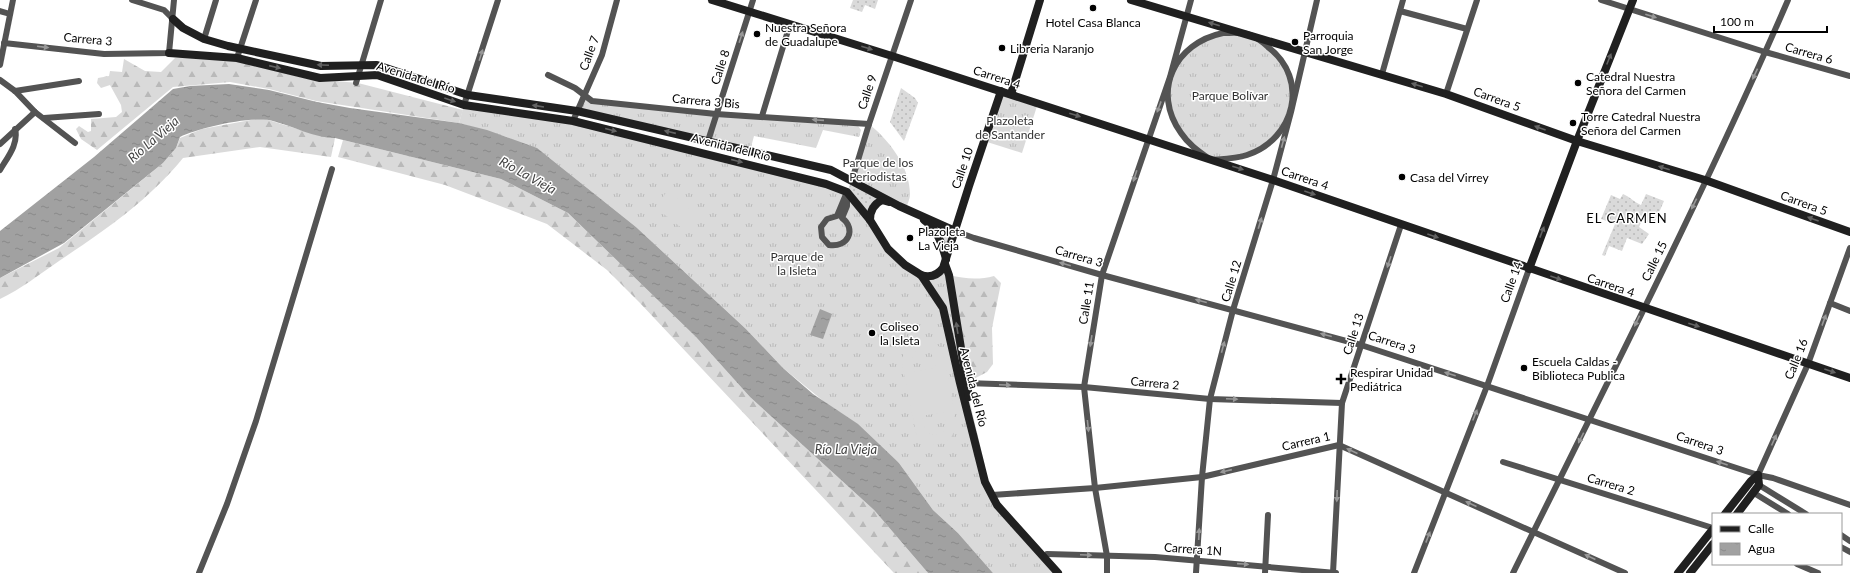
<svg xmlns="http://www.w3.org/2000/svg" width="1850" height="573" font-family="Lato,sans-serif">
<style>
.grass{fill:url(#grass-tufts)}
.forest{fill:url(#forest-firs)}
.garden{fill:url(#garden-dots)}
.pitch{fill:#dadada;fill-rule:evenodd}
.water{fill:url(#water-ripples)}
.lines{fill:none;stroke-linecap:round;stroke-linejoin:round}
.street{stroke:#535353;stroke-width:6}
.secondary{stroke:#202020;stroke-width:8}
.oneway{fill:#989898}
.oneway2{fill:#636363}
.poi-dot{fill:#000;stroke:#fff;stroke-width:1.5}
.labels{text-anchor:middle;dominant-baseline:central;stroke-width:3;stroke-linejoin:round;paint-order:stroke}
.poi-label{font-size:12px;fill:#000;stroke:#fff;text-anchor:start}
.street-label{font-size:12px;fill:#000;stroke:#fff}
.park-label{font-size:12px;fill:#313131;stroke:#fff}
.water-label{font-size:13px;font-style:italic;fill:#424242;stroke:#fff}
.neighbourhood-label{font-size:13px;letter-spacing:1px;fill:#000;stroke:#fff}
</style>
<defs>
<pattern id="grass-tufts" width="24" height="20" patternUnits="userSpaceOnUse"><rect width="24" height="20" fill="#dadada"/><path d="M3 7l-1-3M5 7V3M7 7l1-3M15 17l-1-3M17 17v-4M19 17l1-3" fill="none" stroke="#b9b9b9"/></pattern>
<pattern id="forest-firs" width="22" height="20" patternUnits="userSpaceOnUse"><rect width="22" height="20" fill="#dadada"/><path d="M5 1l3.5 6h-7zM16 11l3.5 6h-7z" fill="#b9b9b9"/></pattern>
<pattern id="garden-dots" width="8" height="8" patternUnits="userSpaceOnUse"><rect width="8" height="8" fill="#dadada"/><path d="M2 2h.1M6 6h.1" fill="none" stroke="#b9b9b9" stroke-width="1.8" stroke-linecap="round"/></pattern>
<pattern id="water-ripples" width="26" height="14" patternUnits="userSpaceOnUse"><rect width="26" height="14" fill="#a1a1a1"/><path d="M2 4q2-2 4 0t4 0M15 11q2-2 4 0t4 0" fill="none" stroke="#898989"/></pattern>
</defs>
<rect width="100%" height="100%" fill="#fff"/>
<g class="grass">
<polygon points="1235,33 1264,43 1284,64 1293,102 1278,134 1247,155 1211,160 1180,133 1168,96 1175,66 1200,40"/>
<polygon points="1001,91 1038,103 1022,153 984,141"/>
<polygon points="584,95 592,101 856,123 861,130 859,137 823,130 816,148 754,136 750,151 577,111"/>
<polygon points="464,105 573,121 847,192 888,249 926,277 945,264 967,390 985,466 984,478 997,505 1058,573 993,573 958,533 933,510 899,463 783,368 746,329 636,227 547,156 507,137 459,123"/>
<path d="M869 124C889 140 910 167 910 194 910 199 907 205 906 209L852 180Z"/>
</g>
<g class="forest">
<polygon points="203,57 235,60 303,78 358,83 463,110 459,123 316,101 269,89 230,82 173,87 97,150 81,139 76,129 79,126 88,132 91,131 91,119 116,117 122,112 121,105 110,85 101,88 97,83 98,78 109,76 110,71 122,72 124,59 145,71 161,72 175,58"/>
<path d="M262 118 317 135 335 138 331 157 260 147 183 158C147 202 105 230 59 261 40 274 21 289 0 299V278L59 248 163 163 176 148 180 138 202 129Z"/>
<polygon points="343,140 501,179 568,213 696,337 750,397 874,510 928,573 894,573 640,303 607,270 547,224 445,185 338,157"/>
<path d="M949 275C965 279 979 280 994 276L1001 283 992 328 993 364 987 372 966 383Z"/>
</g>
<g class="garden">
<polygon points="853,0 878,0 875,9 865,5 862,12 850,8"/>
<polygon points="901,88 915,98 918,103 904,141 890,122"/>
<polygon points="852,180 955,231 947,260 929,223 886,201 870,213 847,192"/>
<path d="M1623 194C1630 197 1634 202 1641 205L1646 194 1664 201 1654 224 1642 220 1639 227 1649 234 1642 244 1627 238 1622 251 1609 246 1605 256 1602 255 1615 224 1601 219 1611 195 1620 199Z"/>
</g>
<g class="pitch">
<polygon points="667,191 699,216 687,232 656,208"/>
<path d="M923 339C930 340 937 343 941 349 945 357 957 420 955 428 951 449 925 449 916 433L902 364C902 350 909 341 923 339ZM920 349C932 348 934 358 936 368L914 372C912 362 910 354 920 349ZM944 412 946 424 943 432 936 435C925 434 923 426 922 416Z"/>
</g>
<g class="water">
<path d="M229 84 269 90 317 102 350 108 459 123 487 130 537 148 636 227 746 329 783 368 813 394 858 424 899 463 933 510 958 533 993 573H928L874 510 750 397 696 337 568 213 501 179 335 138C314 138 293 126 273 121 254 115 198 128 180 137L176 148 163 163 64 243 0 278V231L94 157 173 89 190 86Z"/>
<polygon points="820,309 832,314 823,339 810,335"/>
</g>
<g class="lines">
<g class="street">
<polyline points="132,0 164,10 173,19"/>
<polyline points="1601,0 1765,52 1850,76"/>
<polyline points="0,11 10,14"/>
<polyline points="1400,11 1467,29"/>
<path d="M1223 33C1231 33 1240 32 1247 34 1255 36 1263 42 1268 47 1310 79 1295 139 1247 155 1235 159 1223 159 1211 160 1200 152 1189 145 1181 133 1151 91 1175 43 1223 33Z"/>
<polyline points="204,39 216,0"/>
<polyline points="4,43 104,54 169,53 174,0"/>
<polyline points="237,58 256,0"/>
<polyline points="0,65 13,0"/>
<polyline points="1382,74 1403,0"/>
<polyline points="548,75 575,88 592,101 716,114 869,124"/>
<polyline points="0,80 15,91 35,112 75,143"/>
<polyline points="356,83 381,0"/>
<polyline points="15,91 79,81"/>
<polyline points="1446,94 1477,0"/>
<polyline points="464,105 498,0"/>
<polyline points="762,116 790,24"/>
<polyline points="44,118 99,114"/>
<polyline points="573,121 602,55 617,0"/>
<polyline points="708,141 753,0"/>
<polyline points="0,144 35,112"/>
<path d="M0 170C7 158 19 144 15 129"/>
<polyline points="852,180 869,124 911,0"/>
<path d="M847 192V206L842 218C857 229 848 248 829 245L822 237 821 227 827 219 837 216Z"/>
<polyline points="955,231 974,238 1102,275 1361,345 1758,475 1773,478 1850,505"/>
<polyline points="1830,303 1850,311"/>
<polyline points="966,383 1084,387 1210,399 1342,403"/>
<polyline points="1503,462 1713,528"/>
<polyline points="1758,475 1808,364 1850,248"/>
<polyline points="1759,485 1806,514"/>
<polyline points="1754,493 1788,514"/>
<polyline points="992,495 1095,488 1202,477 1339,445 1625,573"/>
<polyline points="1841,535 1850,541"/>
<polyline points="1841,547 1850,552"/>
<polyline points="1047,554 1155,557 1336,573"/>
<polyline points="1797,564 1818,573"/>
<polyline points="199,573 227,504 256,421 332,169"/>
<polyline points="1107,573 1107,556 1095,488 1084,387 1102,275 1170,77 1191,0"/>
<polyline points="1196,573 1202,477 1210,399 1233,310 1273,180 1291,112 1317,0"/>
<polyline points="1265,573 1268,515"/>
<polyline points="1333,573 1342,403 1401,225"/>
<polyline points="1414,573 1487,386 1529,269"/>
<path d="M1513 573C1607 383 1704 194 1788 0"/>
</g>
<g class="secondary">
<polyline points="712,0 892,56 1273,180 1850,378"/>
<polyline points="1131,0 1446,94 1577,141 1705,180 1850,232"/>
<polyline points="173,19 183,28 204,39 228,46 321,66 377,65 468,95 577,111 831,170 899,206 955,231"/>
<polyline points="169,53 237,58 320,78 377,75 464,105 573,121 826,184 847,192 870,220 888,249 905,265 921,275 943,308 960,383 985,482 997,505 1058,573"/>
<polyline points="1011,94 1040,0"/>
<path d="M870 220C870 211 874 204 882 200L889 202"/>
<path d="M924 220C938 230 942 244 946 259"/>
<polyline points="945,264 949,275 969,397"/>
<polyline points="1529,269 1577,141 1633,0"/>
<path d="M921 275C930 278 937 276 943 268L969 186 1001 91"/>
<polyline points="1725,514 1751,481 1758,475"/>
<polyline points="1737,514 1759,485 1758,475"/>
<polyline points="1678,573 1713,529"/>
<polyline points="1690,573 1713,544"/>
</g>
</g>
<defs><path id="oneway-solid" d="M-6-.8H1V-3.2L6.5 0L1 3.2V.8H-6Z"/></defs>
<g class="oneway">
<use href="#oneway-solid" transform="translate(1651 16) rotate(18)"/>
<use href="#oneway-solid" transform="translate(741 37) rotate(-72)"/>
<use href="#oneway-solid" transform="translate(43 47) rotate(7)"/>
<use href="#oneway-solid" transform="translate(481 55) rotate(-72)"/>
<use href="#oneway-solid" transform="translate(1755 74) rotate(115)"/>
<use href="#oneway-solid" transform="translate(1159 107) rotate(110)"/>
<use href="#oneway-solid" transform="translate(818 120) rotate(-176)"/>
<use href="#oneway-solid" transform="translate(1283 142) rotate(-75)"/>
<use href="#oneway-solid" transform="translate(1135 176) rotate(108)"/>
<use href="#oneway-solid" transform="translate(1694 204) rotate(116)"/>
<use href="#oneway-solid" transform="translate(1260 223) rotate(-73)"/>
<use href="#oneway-solid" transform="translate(1389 262) rotate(108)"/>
<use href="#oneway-solid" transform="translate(1065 264) rotate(-164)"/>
<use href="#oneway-solid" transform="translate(1201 301) rotate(-165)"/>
<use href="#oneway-solid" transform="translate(1824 320) rotate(-70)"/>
<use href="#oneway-solid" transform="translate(1637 321) rotate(115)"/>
<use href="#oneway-solid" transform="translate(1326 335) rotate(-165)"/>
<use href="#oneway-solid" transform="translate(1091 341) rotate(99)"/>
<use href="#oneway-solid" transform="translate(1223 347) rotate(-75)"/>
<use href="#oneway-solid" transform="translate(1450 374) rotate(-162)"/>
<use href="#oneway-solid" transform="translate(1005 385) rotate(2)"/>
<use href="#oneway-solid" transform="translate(1232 399) rotate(2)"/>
<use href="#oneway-solid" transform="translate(1475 415) rotate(-68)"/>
<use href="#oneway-solid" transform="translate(1088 426) rotate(84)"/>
<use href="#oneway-solid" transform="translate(1581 438) rotate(117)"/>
<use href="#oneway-solid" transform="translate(1774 440) rotate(-66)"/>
<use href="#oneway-solid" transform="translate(1352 451) rotate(-156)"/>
<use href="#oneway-solid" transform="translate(1722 463) rotate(-161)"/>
<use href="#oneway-solid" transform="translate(1226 471) rotate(167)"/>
<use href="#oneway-solid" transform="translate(1337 496) rotate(92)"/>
<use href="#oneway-solid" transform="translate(1471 504) rotate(-156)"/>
<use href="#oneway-solid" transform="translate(1199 534) rotate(-87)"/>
<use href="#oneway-solid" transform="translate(1428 537) rotate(-69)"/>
<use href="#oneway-solid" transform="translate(1086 555) rotate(2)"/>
<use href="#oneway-solid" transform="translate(1590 557) rotate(-155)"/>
<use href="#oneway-solid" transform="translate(1243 564) rotate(4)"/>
</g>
<g class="oneway2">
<use href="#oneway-solid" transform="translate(1214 24) rotate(-163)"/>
<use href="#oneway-solid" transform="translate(867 48) rotate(18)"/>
<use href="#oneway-solid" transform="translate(1609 59) rotate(-68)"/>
<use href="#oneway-solid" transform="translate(323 65) rotate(-177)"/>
<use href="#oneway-solid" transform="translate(275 67) rotate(13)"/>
<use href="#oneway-solid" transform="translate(1417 85) rotate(-163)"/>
<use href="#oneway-solid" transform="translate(450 100) rotate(19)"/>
<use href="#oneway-solid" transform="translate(538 106) rotate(-171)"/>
<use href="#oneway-solid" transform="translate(1075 115) rotate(18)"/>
<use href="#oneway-solid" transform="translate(1540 128) rotate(-160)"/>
<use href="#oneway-solid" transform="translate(611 130) rotate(14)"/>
<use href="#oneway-solid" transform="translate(670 132) rotate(-167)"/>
<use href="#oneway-solid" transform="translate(737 161) rotate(14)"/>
<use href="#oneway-solid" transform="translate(1238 168) rotate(18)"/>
<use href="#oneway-solid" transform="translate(1664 168) rotate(-163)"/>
<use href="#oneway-solid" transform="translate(1310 193) rotate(19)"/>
<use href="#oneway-solid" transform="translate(1813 219) rotate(-160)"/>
<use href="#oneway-solid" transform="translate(1542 232) rotate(-69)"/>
<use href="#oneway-solid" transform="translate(1433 236) rotate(19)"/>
<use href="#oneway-solid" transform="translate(1556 278) rotate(19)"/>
<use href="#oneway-solid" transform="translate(1694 325) rotate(18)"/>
<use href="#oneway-solid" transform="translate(957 328) rotate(-99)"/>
<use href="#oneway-solid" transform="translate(1830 371) rotate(19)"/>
</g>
<g class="poi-dot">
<circle cx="1093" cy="8" r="4"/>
<circle cx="757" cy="34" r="4"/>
<circle cx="1295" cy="42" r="4"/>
<circle cx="1002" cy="48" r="4"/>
<circle cx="1578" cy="83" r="4"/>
<circle cx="1573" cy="123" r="4"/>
<circle cx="1402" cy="177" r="4"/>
<circle cx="910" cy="238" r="4"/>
<circle cx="872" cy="333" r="4"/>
<circle cx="1524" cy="368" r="4"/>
<path d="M1339 373h4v4h4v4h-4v4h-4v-4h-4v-4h4z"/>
</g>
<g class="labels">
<g class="poi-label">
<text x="1093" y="22" text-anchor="middle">Hotel Casa Blanca</text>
<text x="765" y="27">Nuestra Señora<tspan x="765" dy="14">de Guadalupe</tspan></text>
<text x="1303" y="35">Parroquia<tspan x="1303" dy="14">San Jorge</tspan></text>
<text x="1010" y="48">Libreria Naranjo</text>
<text x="1586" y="76">Catedral Nuestra<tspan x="1586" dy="14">Señora del Carmen</tspan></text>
<text x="1581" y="116">Torre Catedral Nuestra<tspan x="1581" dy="14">Señora del Carmen</tspan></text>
<text x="1410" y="177">Casa del Virrey</text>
<text x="918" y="231">Plazoleta<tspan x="918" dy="14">La Vieja</tspan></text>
<text x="880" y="326">Coliseo<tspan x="880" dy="14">la Isleta</tspan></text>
<text x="1532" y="361">Escuela Caldas -<tspan x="1532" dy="14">Biblioteca Publica</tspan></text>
<text x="1350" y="372">Respirar Unidad<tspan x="1350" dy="14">Pediátrica</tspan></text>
</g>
<g class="street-label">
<text transform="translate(88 39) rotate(5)">Carrera 3</text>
<text transform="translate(589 53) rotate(-70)">Calle 7</text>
<text transform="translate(1809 53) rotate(16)">Carrera 6</text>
<text transform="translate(720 67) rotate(-72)">Calle 8</text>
<text transform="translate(416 77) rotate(17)">Avenida del Río</text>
<text transform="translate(997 77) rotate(18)">Carrera 4</text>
<text transform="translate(867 92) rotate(-71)">Calle 9</text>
<text transform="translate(1497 99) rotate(20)">Carrera 5</text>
<text transform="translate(706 101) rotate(5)">Carrera 3 Bis</text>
<text transform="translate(731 147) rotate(14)">Avenida del Río</text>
<text transform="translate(962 168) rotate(-71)">Calle 10</text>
<text transform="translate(1305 178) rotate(19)">Carrera 4</text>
<text transform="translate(1804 203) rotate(20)">Carrera 5</text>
<text transform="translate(1079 256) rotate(16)">Carrera 3</text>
<text transform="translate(1654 261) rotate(-64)">Calle 15</text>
<text transform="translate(1231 281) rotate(-73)">Calle 12</text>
<text transform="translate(1511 282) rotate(-70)">Calle 14</text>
<text transform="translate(1611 285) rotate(19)">Carrera 4</text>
<text transform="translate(1086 303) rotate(-81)">Calle 11</text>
<text transform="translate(1353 334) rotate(-72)">Calle 13</text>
<text transform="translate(1392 342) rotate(18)">Carrera 3</text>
<text transform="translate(1796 359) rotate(-68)">Calle 16</text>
<text transform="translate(1155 383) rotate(5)">Carrera 2</text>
<text transform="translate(974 387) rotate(76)">Avenida del Río</text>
<text transform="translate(1306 441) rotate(-13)">Carrera 1</text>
<text transform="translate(1700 443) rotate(19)">Carrera 3</text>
<text transform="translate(1611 484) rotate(17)">Carrera 2</text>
<text transform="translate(1193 549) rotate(4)">Carrera 1N</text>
</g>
<g class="park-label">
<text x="1230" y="95">Parque Bolívar</text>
<text x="1010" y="120">Plazoleta<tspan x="1010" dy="14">de Santander</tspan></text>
<text x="878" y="162">Parque de los<tspan x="878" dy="14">Periodistas</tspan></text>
<text x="797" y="256">Parque de<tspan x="797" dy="14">la Isleta</tspan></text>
</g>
<g class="water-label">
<text transform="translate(153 139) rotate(-41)">Río La Vieja</text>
<text transform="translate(528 175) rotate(29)">Río La Vieja</text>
<text x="846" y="449">Río La Vieja</text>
</g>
<g class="neighbourhood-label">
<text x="1627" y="218">EL CARMEN</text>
</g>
</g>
<rect x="1712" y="513" width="130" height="52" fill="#ffffff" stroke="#999999"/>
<rect x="1720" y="526" width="20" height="6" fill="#202020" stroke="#999999"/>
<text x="1748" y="533" font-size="12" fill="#000000">Calle</text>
<rect x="1720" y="543" width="20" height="12" fill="url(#water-ripples)" stroke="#999999"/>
<text x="1748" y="553" font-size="12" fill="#000000">Agua</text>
<path d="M1714 26v6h113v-6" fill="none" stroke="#000000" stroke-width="2"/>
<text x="1720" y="26" font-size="12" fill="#000000" stroke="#ffffff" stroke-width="3" paint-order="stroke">100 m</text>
</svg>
